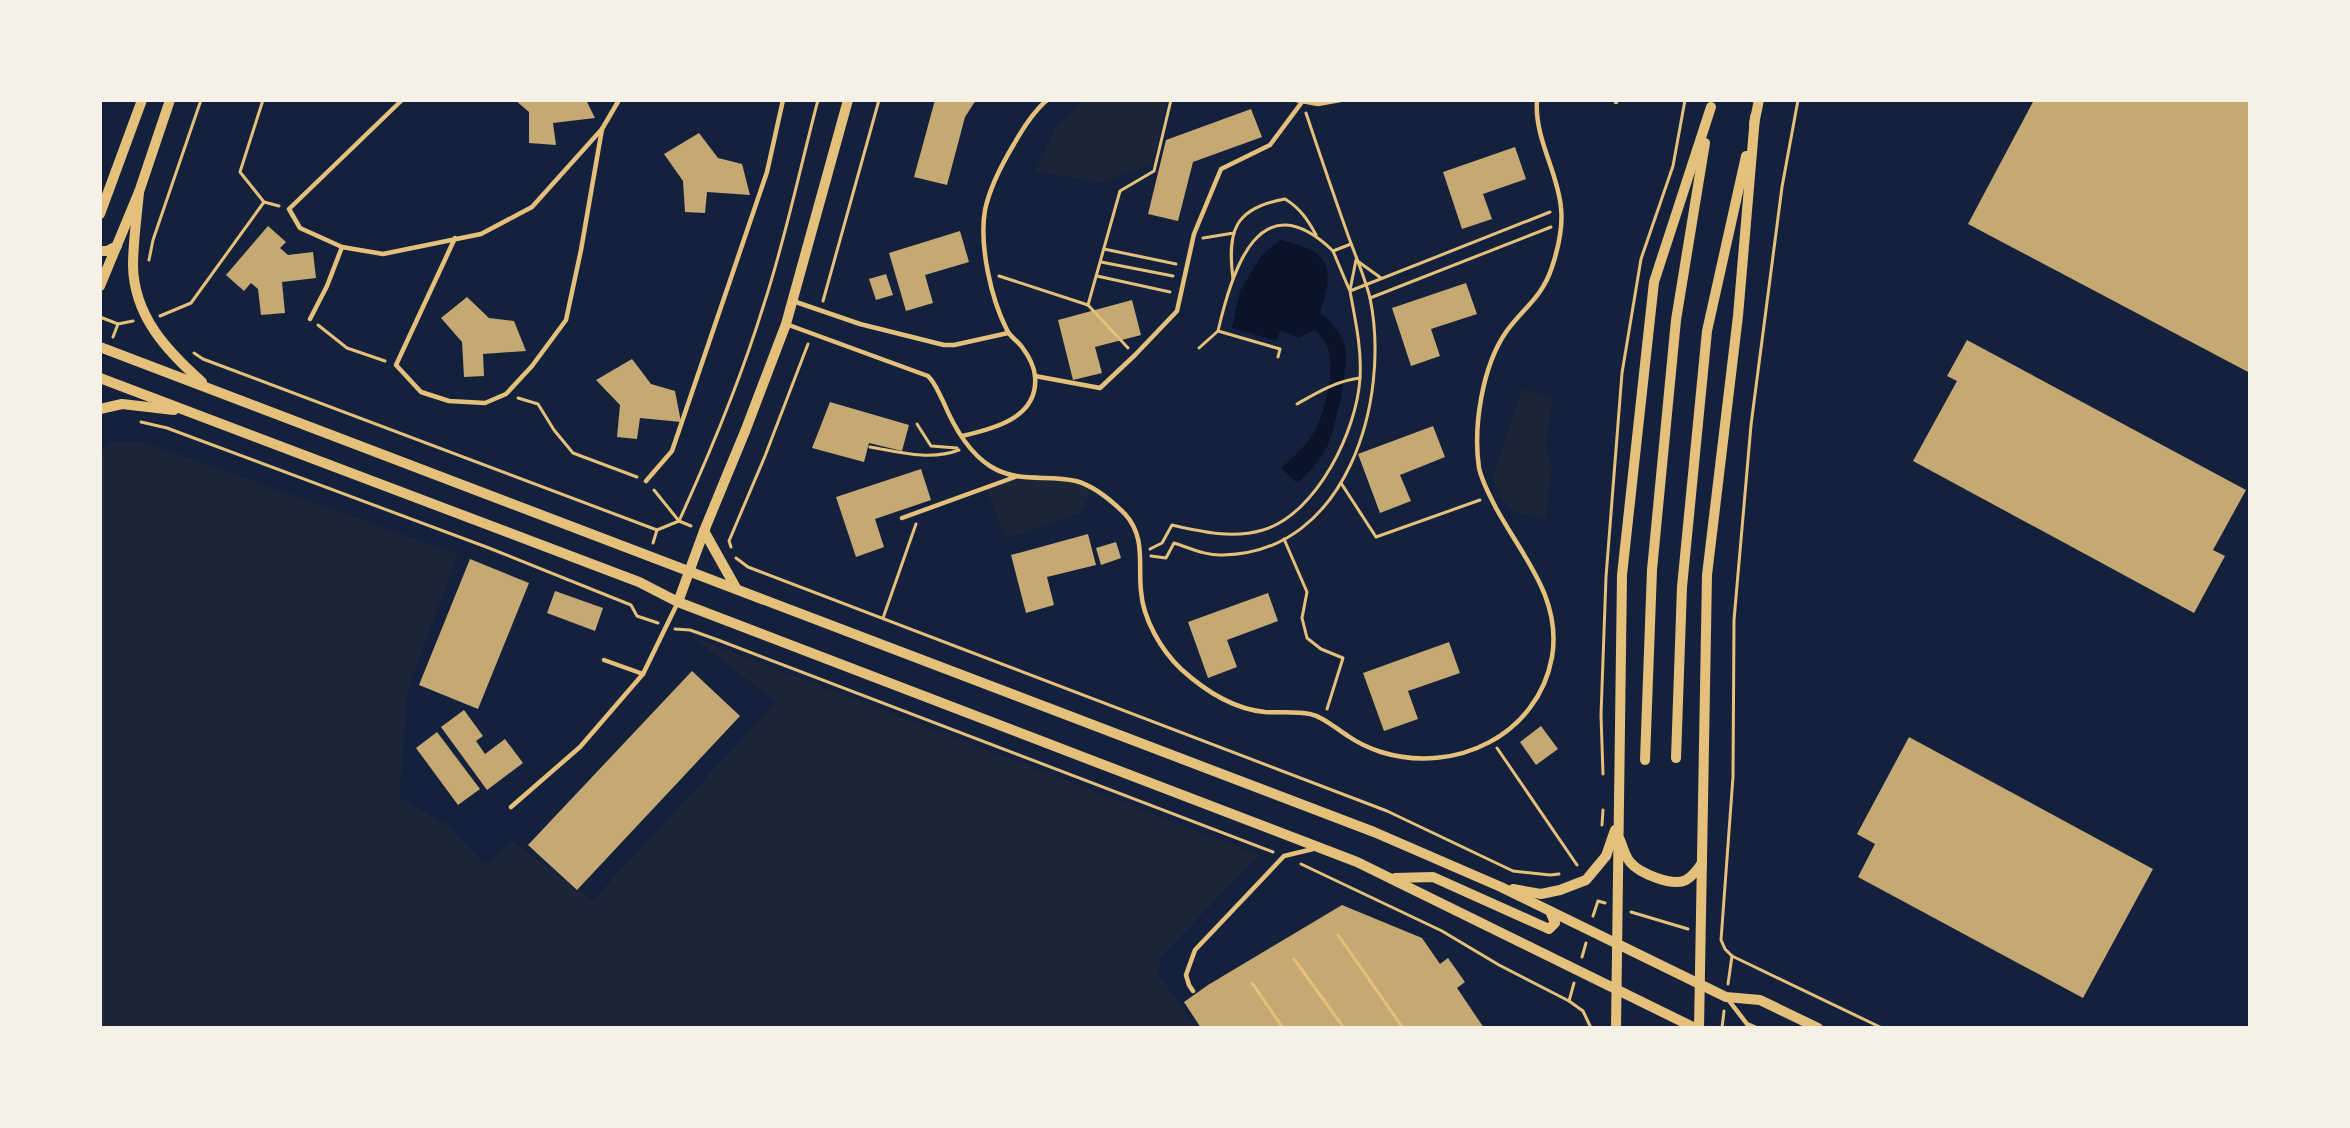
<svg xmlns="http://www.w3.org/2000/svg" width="2350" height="1128" font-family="Karla,sans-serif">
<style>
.green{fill:#1d2539}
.water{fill:#0b132b}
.building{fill:#c6a872}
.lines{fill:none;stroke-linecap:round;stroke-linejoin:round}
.path{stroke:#e5c07b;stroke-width:3}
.service{stroke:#e5c07b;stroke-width:4.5}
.tertiary{stroke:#e5c07b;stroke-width:10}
</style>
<rect width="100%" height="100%" fill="#14213d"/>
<g class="green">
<polygon points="1084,101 1167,101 1152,164 1102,183 1036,171 1056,126"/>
<path d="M1522 389 1553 399 1545 445 1552 470 1545 518C1508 513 1507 512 1493 477Z"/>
<polygon points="112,442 144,442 458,554 408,689 399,797 449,826 485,865 513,841 576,890 593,900 776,702 693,637 1260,855 1160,957 1159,975 1196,1027 101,1027 100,451"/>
<polygon points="1015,477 1075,481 1093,489 1080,513 1006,539 986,487"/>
</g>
<path class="water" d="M1280 240C1331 251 1335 266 1320 313 1332 323 1340 331 1345 346 1350 364 1335 430 1327 447 1319 462 1310 472 1297 483L1281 468C1294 457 1307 445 1315 430 1325 412 1334 373 1329 352 1327 342 1321 336 1314 330L1299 338 1281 330 1276 341 1232 328 1240 291 1261 256Z"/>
<g class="building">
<polygon points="515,100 586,100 595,118 553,123 556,145 529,143 529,112"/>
<polygon points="935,100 976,100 965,117 947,185 914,177"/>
<polygon points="2034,100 2250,100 2250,373 1968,224"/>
<polygon points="1251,109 1262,137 1193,162 1178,221 1148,214 1166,140"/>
<polygon points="699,133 718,158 742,164 750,195 707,192 705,213 685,212 683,181 664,154"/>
<polygon points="1515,147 1526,179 1483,194 1492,219 1462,229 1443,172"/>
<polygon points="268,226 286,242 280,248 288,255 313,252 316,278 282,282 285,313 261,315 258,289 251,283 244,291 226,275"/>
<polygon points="960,231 969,262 925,275 933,303 906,311 889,253"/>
<polygon points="886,274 893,295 876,300 869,279"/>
<polygon points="1466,283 1477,314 1431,329 1440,356 1411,366 1392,308"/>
<polygon points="467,297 489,318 514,321 526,351 483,354 484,376 464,377 462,342 441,318"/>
<polygon points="1132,300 1141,335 1095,347 1102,373 1073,380 1058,320"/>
<polygon points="1967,340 2246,490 2213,550 2225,556 2194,613 1913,461 1957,381 1947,376"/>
<polygon points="632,359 651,384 675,391 681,422 640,418 637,439 617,437 620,405 596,380"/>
<polygon points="830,402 909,425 902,451 869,443 864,462 812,448"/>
<polygon points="1433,426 1445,457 1400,475 1411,501 1380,513 1358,454"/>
<polygon points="921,469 931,500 875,519 884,547 856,557 836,497"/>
<polygon points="1088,534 1096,565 1047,577 1054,605 1026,613 1011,555"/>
<polygon points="1116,542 1121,558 1101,565 1096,548"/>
<polygon points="470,559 529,583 478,709 419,685"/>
<polygon points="555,591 603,608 595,631 547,613"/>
<polygon points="1268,593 1278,621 1227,640 1237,667 1208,678 1188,622"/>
<polygon points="1449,642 1460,673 1408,691 1418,719 1384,731 1363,673"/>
<polygon points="692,671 740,716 577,890 528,845"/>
<polygon points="464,710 483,736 476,741 485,754 505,739 523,763 487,790 441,727"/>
<polygon points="1541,726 1558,749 1536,765 1520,742"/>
<polygon points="437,732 480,789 458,805 416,748"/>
<polygon points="1909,737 2153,869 2083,998 1858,877 1875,844 1857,834"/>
<polygon points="1342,905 1422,938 1440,964 1448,958 1465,982 1457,988 1484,1028 1201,1028 1184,1002 1208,985"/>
</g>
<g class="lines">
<g class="path">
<polyline points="263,100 240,172 264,202 279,206"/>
<polyline points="1798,100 1782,187 1751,425 1734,620 1733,777 1721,940 1725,949 1732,956 1882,1028"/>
<polyline points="100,103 101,100"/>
<polyline points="1203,238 1234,233"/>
<polyline points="1104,249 1176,264"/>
<polyline points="1333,251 1349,289"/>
<polyline points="149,260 153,240 201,100"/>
<polyline points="1101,262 1173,276"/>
<polyline points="999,276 1088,305 1128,348"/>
<polyline points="1097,276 1170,292"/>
<path d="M1233 279C1227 231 1234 208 1285 199 1300 208 1308 220 1316 235"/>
<polyline points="1350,290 1356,260 1381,278"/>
<polyline points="1370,298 1551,227"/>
<polyline points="823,301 879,100"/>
<polyline points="1088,305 1120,191 1154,171 1171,100"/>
<polyline points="160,316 191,303 264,202"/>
<polyline points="100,317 118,324 133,321"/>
<polyline points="318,325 347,348 385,361"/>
<polyline points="113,337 118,324"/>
<polyline points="1199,348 1218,331"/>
<path d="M194 353 203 359 657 530 679 521C711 451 741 379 764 304 786 237 800 168 818 100"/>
<path d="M1278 357 1280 349 1218 331C1232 271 1259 180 1333 251L1351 244"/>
<polyline points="518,398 538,404 554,430 573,453 637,477"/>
<path d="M1297 404C1318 392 1336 381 1360 378"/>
<polyline points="141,422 167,428 489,548 631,605 637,616 658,623"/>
<polyline points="917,424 931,446 957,448"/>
<path d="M870 447C899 452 930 461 959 450"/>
<polyline points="1341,483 1376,537 1480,500"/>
<polyline points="654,490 679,521 691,526"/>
<polyline points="1284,539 1307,592 1302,618 1307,638 1321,649 1343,658 1327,709"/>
<polyline points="653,543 657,530"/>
<polyline points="731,547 729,541 765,456 808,344"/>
<path d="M1150 549 1162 543 1172 525C1202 532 1233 539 1263 530 1317 514 1357 430 1360 378 1362 349 1355 319 1350 291L1550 212"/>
<path d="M1151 556 1166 558 1174 543C1190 548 1206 556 1223 555 1347 553 1391 400 1370 298 1365 278 1356 257 1349 238 1334 196 1320 155 1306 113"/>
<polyline points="736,558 748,567 1387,811 1513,871 1550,875 1559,874"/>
<polyline points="883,618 916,524"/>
<polyline points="675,629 690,630 718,640 1273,852"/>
<polyline points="1497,748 1577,865"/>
<polyline points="1603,774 1601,715 1606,577 1622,373 1641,259 1673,166 1685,100"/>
<polyline points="1602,825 1603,810"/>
<polyline points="1301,864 1442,931 1499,965 1569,1001 1583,1011 1591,1028"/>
<polyline points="1631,912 1688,929"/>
<polyline points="1593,916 1598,901 1605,903"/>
<polyline points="1338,935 1403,1028"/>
<polyline points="1582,957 1586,943"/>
<polyline points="1294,959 1344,1028"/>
<polyline points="1252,983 1283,1028"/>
<polyline points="1728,984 1732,956"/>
<polyline points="1569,1001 1574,983"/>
<polyline points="1722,1028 1724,1011"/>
</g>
<g class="service">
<polyline points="1296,100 1318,104 1340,100"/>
<polyline points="1616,102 1616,100"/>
<polyline points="455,238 396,365 421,392 449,401 485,403 506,394 532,366 566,320 581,250 602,129"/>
<polyline points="342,247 383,254 481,234 532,207 602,129 619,100"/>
<polyline points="793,301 860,324 944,345 954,345 1008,333"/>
<polyline points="310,319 327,286 342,247 300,228 289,209 402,100"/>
<path d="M786 324 928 376C936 384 938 392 943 401 953 425 968 452 990 466 1018 484 1047 474 1076 481 1094 486 1112 501 1125 514 1146 537 1138 564 1141 591 1143 619 1161 650 1181 669 1204 690 1233 709 1265 712 1280 713 1295 711 1310 714 1324 717 1335 728 1348 736 1358 743 1369 748 1381 752 1455 775 1538 735 1552 657 1562 598 1522 556 1496 508 1490 496 1482 482 1479 468 1473 427 1482 367 1506 332 1523 308 1542 298 1552 267 1558 249 1563 226 1561 208 1558 172 1534 138 1537 100"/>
<polyline points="1035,376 1100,388 1135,355 1177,311 1194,234 1221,169 1270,145 1302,102"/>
<path d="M962 436C993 429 1039 418 1035 376 1034 366 1028 355 1022 347 1018 341 1010 337 1007 330 991 299 979 245 985 210 990 186 1002 164 1014 144 1023 128 1033 112 1047 100"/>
<polyline points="646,481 672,451 767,172 783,100"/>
<polyline points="902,518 1015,477"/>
<polyline points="604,660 643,674"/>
<polyline points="511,807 580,747 643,674 678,602"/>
<polyline points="1193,991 1189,985 1186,975 1195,950 1284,856 1313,849"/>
<polyline points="1727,998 1747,1024 1756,1028"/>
</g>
<g class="tertiary">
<polyline points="1754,124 1759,100"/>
<path d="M139 192C137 216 133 241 133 266 134 316 167 351 202 382"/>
<polyline points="100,214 142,100"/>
<polyline points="100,251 107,251 117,246"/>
<polyline points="100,286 139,192 170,100"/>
<polyline points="100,347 1374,832 1501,887 1726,997 1760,1000 1818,1028"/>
<polyline points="100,378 639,582 678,602 1357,862 1695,1028"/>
<polyline points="100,409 122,404 174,410"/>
<polyline points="704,531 736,588"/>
<polyline points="678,602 704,531 746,429 786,324 848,100"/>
<polyline points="1676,758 1682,587 1707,331 1746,156"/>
<polyline points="1645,760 1652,570 1676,320 1705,143"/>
<path d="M1620 840C1623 847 1625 856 1630 862 1639 873 1672 887 1686 880 1693 876 1698 869 1702 863"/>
<polyline points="1395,878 1433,877 1549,929 1555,923 1550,911"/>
<polyline points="1513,889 1541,894 1560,890 1586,880 1606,856 1615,830"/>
<polyline points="1616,1028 1622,575 1654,282 1711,107"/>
<polyline points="1699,1028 1707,575 1738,316 1755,117"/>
</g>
</g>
<rect width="2350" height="1128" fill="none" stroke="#f6f1e7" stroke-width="204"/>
</svg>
